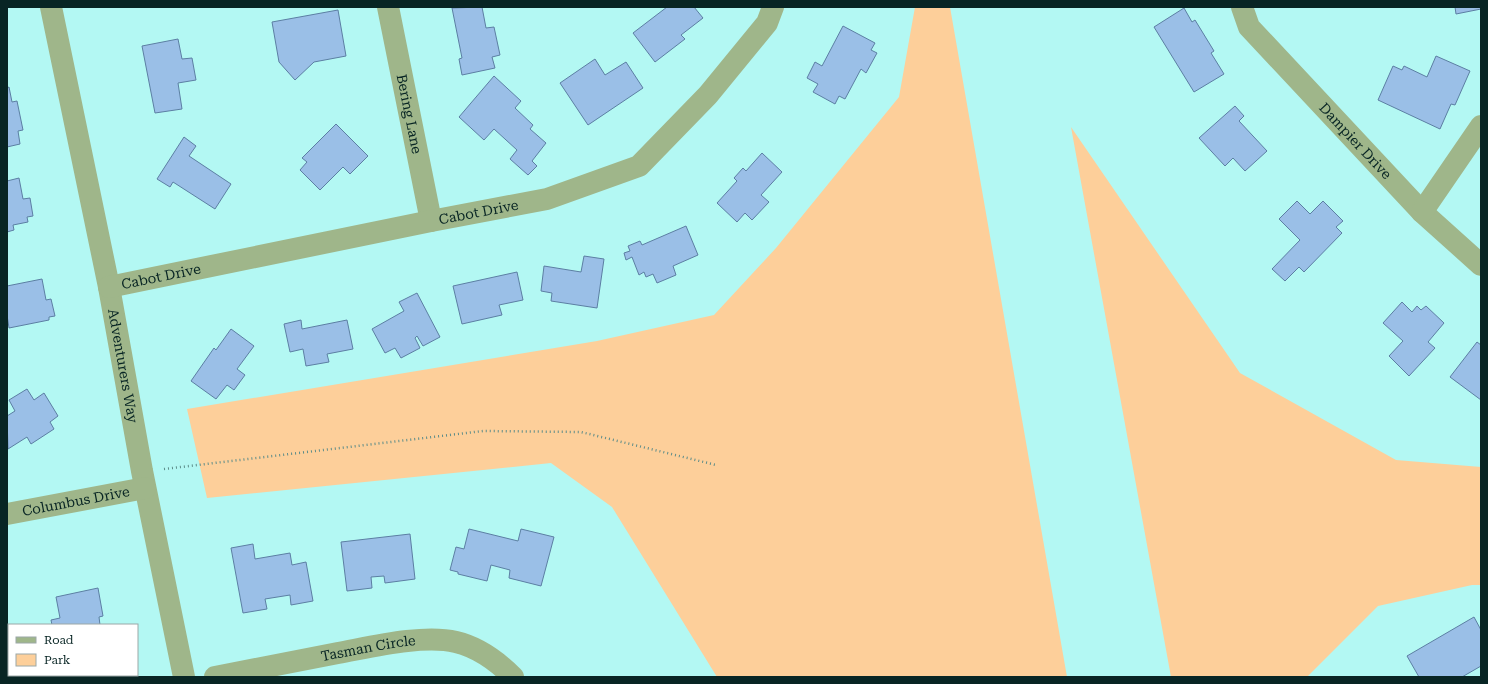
<svg xmlns="http://www.w3.org/2000/svg" width="1488" height="684" font-family="'Roboto Serif',serif">
<style>
.green{fill:#fdcf9a}
.building{fill:#9abfe7;stroke:#5c7fa3}
.lines{fill:none;stroke-linecap:round;stroke-linejoin:round}
.path{stroke:#5c8c89;stroke-width:2.5;stroke-dasharray:1 3;stroke-linecap:butt}
.minor{stroke:#9fb68a;stroke-width:22}
.labels{text-anchor:middle;dominant-baseline:central;stroke-width:4;stroke-linejoin:round;paint-order:stroke}
.street-label{font-size:14px;fill:#082524;stroke:#fff}
</style>
<rect width="100%" height="100%" fill="#b3f8f3"/>
<g class="green">
<polygon points="915,7 950,7 1067,677 717,677 612,507 551,463 207,498 187,409 597,341 714,315 776,248 899,97"/>
<polygon points="1071,127 1240,373 1396,460 1481,467 1481,585 1472,585 1378,606 1307,677 1171,677"/>
</g>
<g class="building">
<polygon points="482,7 486,28 494,27 500,55 492,57 495,68 462,75 459,59 462,58 452,8"/>
<polygon points="667,7 694,7 703,18 681,35 685,39 655,62 633,33"/>
<polygon points="1455,7 1481,7 1481,9 1456,14"/>
<polygon points="1184,8 1192,22 1195,20 1214,51 1211,53 1224,74 1194,92 1154,27"/>
<polygon points="338,10 346,56 314,62 295,80 279,62 272,22"/>
<polygon points="843,26 875,43 871,50 877,53 866,73 861,69 845,99 839,96 835,104 813,92 818,84 807,78 815,62 822,66"/>
<polygon points="178,39 182,59 192,58 196,80 178,83 182,109 155,113 142,46"/>
<polygon points="1436,56 1470,71 1455,105 1451,104 1440,129 1378,100 1393,66 1402,70 1404,66 1427,77"/>
<polygon points="595,59 605,75 626,62 643,88 588,125 560,83"/>
<polygon points="494,76 521,101 515,108 533,125 530,129 546,143 532,161 537,166 528,175 510,159 517,150 494,129 484,140 459,117"/>
<polygon points="9,87 12,102 17,101 23,130 18,131 20,144 7,147 7,88"/>
<polygon points="1235,106 1244,116 1239,121 1267,151 1245,171 1233,158 1225,166 1199,138"/>
<polygon points="336,124 368,156 350,174 343,167 320,190 300,170 307,162 302,158"/>
<polygon points="184,137 196,146 189,156 231,184 215,209 173,182 170,187 157,179"/>
<polygon points="762,153 782,172 761,195 769,202 752,220 745,213 737,222 717,203 737,181 734,178 743,168 746,171"/>
<polygon points="19,178 23,199 30,198 33,216 27,217 28,222 13,225 14,230 7,232 7,181"/>
<polygon points="1297,201 1310,214 1323,201 1343,221 1336,227 1342,233 1304,272 1299,267 1285,281 1272,269 1300,240 1279,219"/>
<polygon points="686,226 698,255 673,266 676,275 657,283 653,274 646,277 644,272 639,275 632,257 626,260 624,253 630,251 628,246 640,241 642,245"/>
<polygon points="584,256 604,259 597,308 551,301 552,293 541,291 544,266 581,272"/>
<polygon points="517,272 523,300 499,305 502,315 462,324 453,286"/>
<polygon points="42,279 46,300 51,299 55,316 49,317 49,320 9,328 7,315 7,286"/>
<polygon points="417,293 440,337 423,346 417,336 415,338 420,348 401,358 395,348 385,353 372,329 404,311 399,302"/>
<polygon points="1402,302 1412,312 1417,306 1421,310 1426,306 1444,323 1428,342 1435,348 1409,376 1389,356 1403,341 1383,323"/>
<polygon points="301,320 302,329 347,320 353,349 327,354 329,362 306,366 303,349 290,352 284,324"/>
<polygon points="231,329 254,346 237,369 245,375 234,390 227,385 216,399 191,381 214,348 216,350"/>
<polygon points="1477,342 1481,345 1481,400 1450,377"/>
<polygon points="27,389 34,400 44,393 58,416 50,422 54,429 31,444 27,437 8,449 7,416 15,411 9,400"/>
<polygon points="469,529 518,541 521,529 554,537 541,586 509,578 510,570 491,565 487,581 458,574 458,572 450,570 456,547 464,549"/>
<polygon points="410,534 415,579 385,583 384,576 371,577 372,588 347,591 341,542"/>
<polygon points="253,544 255,559 290,553 292,565 306,562 313,601 291,605 290,595 265,599 267,609 243,613 231,548"/>
<polygon points="98,588 103,616 99,617 100,625 52,625 51,620 60,618 56,597"/>
<polygon points="1474,617 1481,630 1481,666 1462,677 1419,677 1407,656"/>
</g>
<g class="lines">
<polyline class="path" points="164,469 483,431 581,432 716,465"/>
<g class="minor">
<path id="s1" d="M51 7 109 287 142 471 184 677"/>
<path id="s2" d="M388 7 431 221"/>
<path id="s3" d="M1242 7 1249 27 1422 212 1481 265"/>
<polyline points="1422,212 1481,126"/>
<path id="s4" d="M109 287 431 221 547 199 639 166 708 95 767 23 773 7"/>
<path id="s5" d="M7 514 145 488"/>
<path id="s6" d="M215 677C256 669 297 661 338 653 371 647 423 634 456 642 477 647 498 662 513 677"/>
</g>
</g>
<g class="labels">
<g class="street-label">
<text stroke="none"><textPath href="#s2" startOffset="109">Bering Lane</textPath></text>
<text stroke="none"><textPath href="#s3" startOffset="177">Dampier Drive</textPath></text>
<text stroke="none"><textPath href="#s4" startOffset="377">Cabot Drive</textPath></text>
<text stroke="none"><textPath href="#s4" startOffset="53">Cabot Drive</textPath></text>
<text stroke="none"><textPath href="#s1" startOffset="366">Adventurers Way</textPath></text>
<text stroke="none"><textPath href="#s5" startOffset="70">Columbus Drive</textPath></text>
<text stroke="none"><textPath href="#s6" startOffset="156">Tasman Circle</textPath></text>
</g>
</g>
<rect width="1488" height="684" fill="none" stroke="#082524" stroke-width="16"/>
<rect x="8" y="624" width="130" height="52" fill="#ffffff" stroke="#9ca8a7"/>
<rect x="16" y="637" width="20" height="6" fill="#9fb68a" stroke="#9ca8a7"/>
<text x="44" y="644" font-size="12" fill="#082524">Road</text>
<rect x="16" y="654" width="20" height="12" fill="#fdcf9a" stroke="#9ca8a7"/>
<text x="44" y="664" font-size="12" fill="#082524">Park</text>
</svg>
